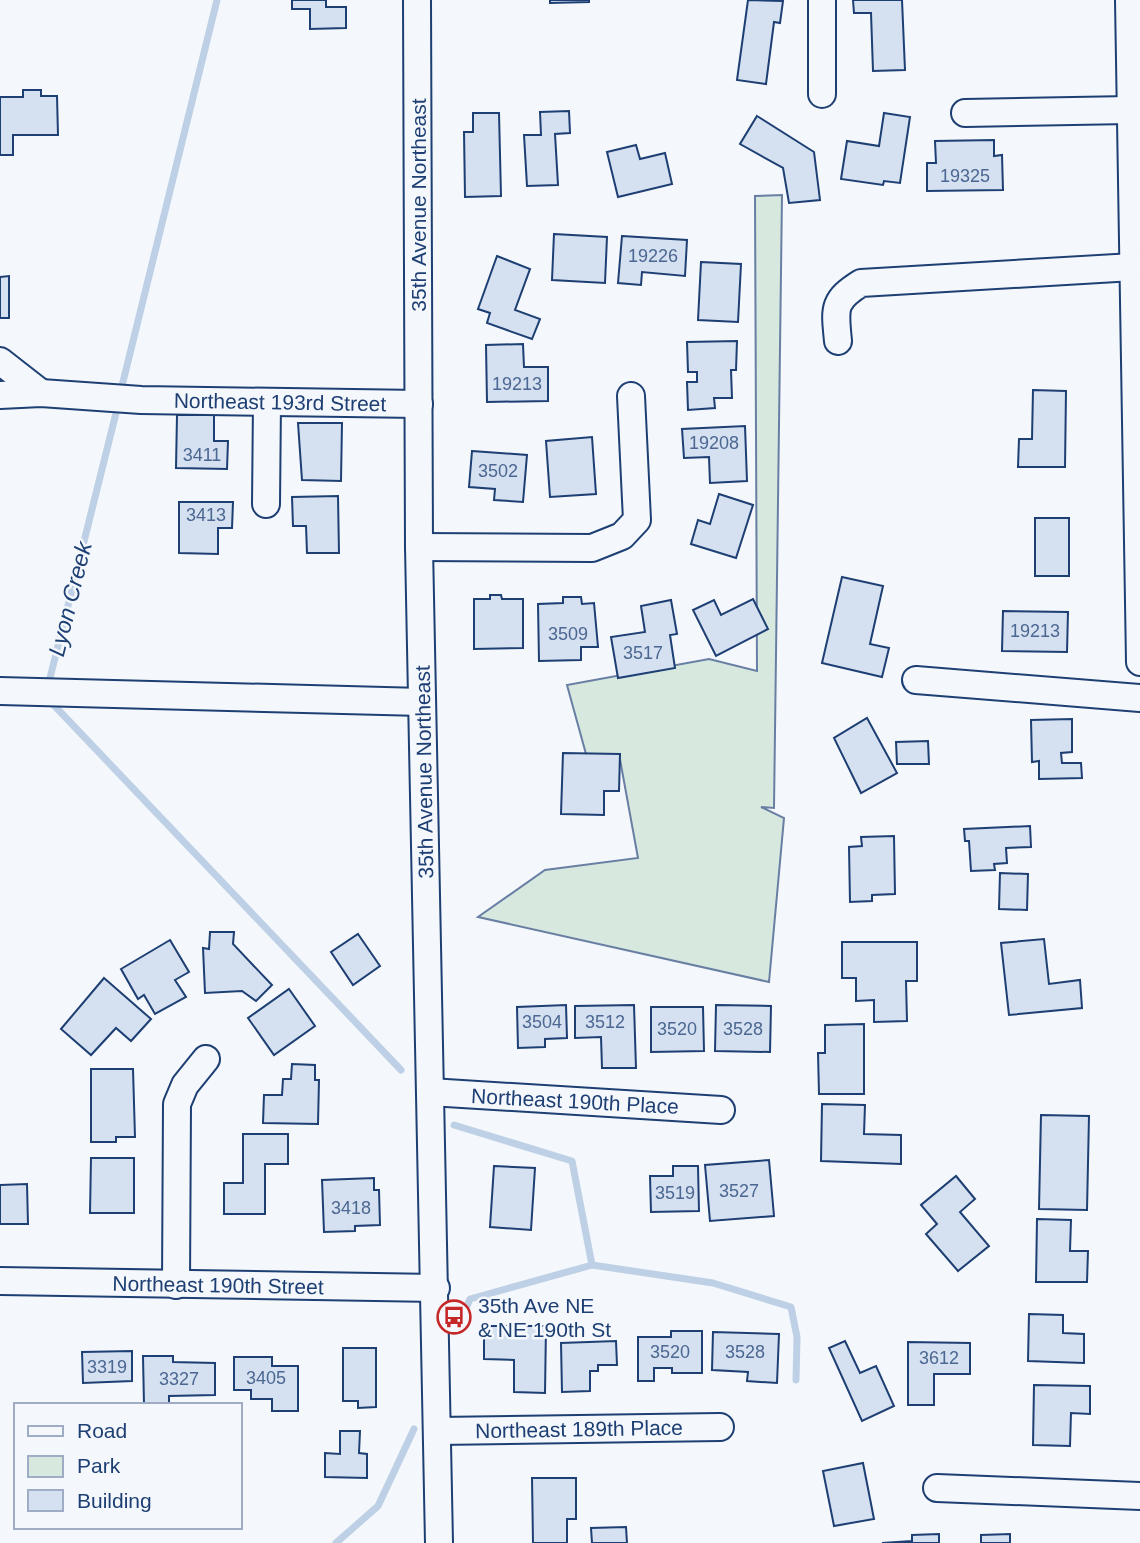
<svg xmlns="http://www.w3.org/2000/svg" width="1140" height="1543" font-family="Helvetica,sans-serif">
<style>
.green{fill:#d7e8df;stroke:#687fa3;stroke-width:2}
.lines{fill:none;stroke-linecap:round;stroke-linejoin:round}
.stream{stroke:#bed0e5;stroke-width:7}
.building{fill:#d5e0f0;stroke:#1d3f73;stroke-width:2}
.minor-casing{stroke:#1d3f73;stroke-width:30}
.minor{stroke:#f4f7fb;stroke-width:26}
.labels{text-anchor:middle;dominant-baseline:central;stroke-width:5;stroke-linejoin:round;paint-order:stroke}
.number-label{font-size:18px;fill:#4b6792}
.street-label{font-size:21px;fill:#1d3f73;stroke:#f4f7fb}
.poi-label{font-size:21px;fill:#1d3f73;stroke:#f4f7fb;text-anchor:start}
.water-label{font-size:23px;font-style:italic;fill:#1d3f73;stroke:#f4f7fb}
</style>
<rect width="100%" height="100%" fill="#f4f7fb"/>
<polygon class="green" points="782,195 774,808 761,807 784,818 769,982 478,917 545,870 638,858 619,754 586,754 567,685 709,659 757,671 755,196"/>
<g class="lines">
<g class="stream">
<polyline points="120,394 217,0"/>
<polyline points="48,686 118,405"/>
<polyline points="49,700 401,1070"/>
<polyline points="454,1125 572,1161 592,1265 470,1299 456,1331"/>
<polyline points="592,1265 713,1283 791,1307 797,1337 796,1380"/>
<polyline points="336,1543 378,1506 414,1429"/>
</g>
</g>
<g class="building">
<polygon points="292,0 326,0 326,7 346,7 346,28 310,29 310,9 292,9"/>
<polygon points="550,0 589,0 589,2 550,3"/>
<polygon points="748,0 783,1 780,23 774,22 766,84 737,80"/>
<polygon points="853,0 902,0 905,70 873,71 871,13 854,13"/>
<polygon points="23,90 41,90 41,96 57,96 58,135 13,135 13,155 0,155 0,97 23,97"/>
<polygon points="569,111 570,133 555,134 558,185 527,186 524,135 541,135 540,112"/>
<polygon points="473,113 499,113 501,196 465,197 464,132 473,132"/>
<polygon points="884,113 910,117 900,183 884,181 883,185 841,179 847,141 879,146"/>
<polygon points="757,116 814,152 820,200 789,203 783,168 740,144"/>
<polygon points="994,140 994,156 1002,155 1003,190 927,191 927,163 936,163 935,141"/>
<polygon points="636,145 640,159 665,153 672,184 618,197 607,152"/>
<polygon points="554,234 607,237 605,283 552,280"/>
<polygon points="622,236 687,240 685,276 642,272 641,285 618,283"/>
<polygon points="497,256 530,269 515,310 540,319 532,339 487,323 490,313 478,309"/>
<polygon points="701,262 741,264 738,322 698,320"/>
<polygon points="9,276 9,318 0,318 0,277"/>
<polygon points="737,341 736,370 731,370 732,398 714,398 715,408 688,410 687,382 697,382 697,372 688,372 687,342"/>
<polygon points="523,344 524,367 548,367 548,401 487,402 486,345"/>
<polygon points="1033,390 1066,391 1065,467 1018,467 1019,439 1032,439"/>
<polygon points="177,415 214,415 214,441 228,441 227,469 176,468"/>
<polygon points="298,423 342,423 341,481 302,480"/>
<polygon points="745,426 747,481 710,483 709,457 684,458 682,429"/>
<polygon points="592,437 596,494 550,497 546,441"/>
<polygon points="472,451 527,455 523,502 494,500 495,489 469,487"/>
<polygon points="719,494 753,505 736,558 691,544 698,520 710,524"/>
<polygon points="338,496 339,553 307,553 306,526 293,526 292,497"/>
<polygon points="179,502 233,502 232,528 218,528 218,554 179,553"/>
<rect x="1035" y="518" width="34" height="58"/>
<polygon points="842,577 883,586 870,644 889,648 882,677 822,663"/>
<polygon points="490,595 501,595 502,599 523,599 523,648 474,649 474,599 490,599"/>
<polygon points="563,597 581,597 582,604 594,603 598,647 581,647 581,660 539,661 538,604 563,603"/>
<polygon points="753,599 768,629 716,656 693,610 714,600 721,615"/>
<polygon points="671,600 677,634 670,635 675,668 618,678 611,637 645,632 641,606"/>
<polygon points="1003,611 1068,612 1067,652 1002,651"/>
<polygon points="867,718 897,773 861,793 834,738"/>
<polygon points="1072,719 1072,752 1061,753 1062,763 1081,763 1082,778 1039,779 1039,761 1032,762 1031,720"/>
<polygon points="928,741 929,764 897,764 896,742"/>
<polygon points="563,753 620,754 619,791 604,791 604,815 561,814"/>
<polygon points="1030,826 1031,847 1006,848 1007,863 994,864 995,870 971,871 969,841 965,841 964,829"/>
<polygon points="894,836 895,894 872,895 872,901 850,902 849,847 862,846 861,837"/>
<polygon points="1000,873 1028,874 1027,910 999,909"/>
<polygon points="210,932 234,932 233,944 272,985 256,1001 242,991 205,993 203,948 209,949"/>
<polygon points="358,934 380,966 353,985 331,952"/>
<polygon points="1044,939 1049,984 1080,980 1082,1008 1009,1015 1001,943"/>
<polygon points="170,940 189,972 175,980 186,997 155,1014 144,995 138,999 121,969"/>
<polygon points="842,942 917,942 917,981 906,981 907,1021 874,1022 874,1000 856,1001 856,978 842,978"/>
<polygon points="104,978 151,1019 131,1041 116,1028 91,1055 61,1029"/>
<polygon points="289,989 315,1026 274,1055 248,1018"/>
<polygon points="566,1005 567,1038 545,1039 545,1047 518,1048 517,1007"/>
<polygon points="634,1005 636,1068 602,1068 601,1037 575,1038 575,1006"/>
<polygon points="716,1005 771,1006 770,1052 715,1051"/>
<polygon points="651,1007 703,1007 704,1051 651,1052"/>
<polygon points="864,1024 864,1094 819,1094 818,1053 825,1053 825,1025"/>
<polygon points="292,1064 315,1065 315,1080 319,1080 318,1124 263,1123 264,1095 282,1095 283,1079 291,1079"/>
<polygon points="91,1069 133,1069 135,1137 116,1137 116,1142 91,1142"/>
<polygon points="822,1104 865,1105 864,1134 901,1135 901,1164 821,1161"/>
<polygon points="1041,1115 1089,1116 1087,1210 1039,1209"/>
<polygon points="243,1134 288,1134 288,1164 265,1164 265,1214 224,1214 224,1183 243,1183"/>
<polygon points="91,1158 134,1158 134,1213 90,1213"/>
<polygon points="769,1160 774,1216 710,1221 705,1165"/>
<polygon points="494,1166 535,1168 531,1230 490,1227"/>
<polygon points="673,1166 698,1166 699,1211 651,1212 650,1176 673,1176"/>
<polygon points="956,1176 975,1199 960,1212 989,1246 958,1271 926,1234 937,1224 921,1205"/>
<polygon points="374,1178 374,1190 379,1190 380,1225 355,1226 355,1231 324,1232 322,1180"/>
<polygon points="27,1184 28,1224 0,1224 0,1185"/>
<polygon points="1037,1219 1071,1220 1070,1251 1088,1251 1087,1282 1036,1282"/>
<polygon points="1029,1314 1063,1315 1063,1333 1084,1334 1084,1363 1028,1361"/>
<polygon points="484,1326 546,1326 545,1393 514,1392 514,1360 484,1359"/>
<polygon points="671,1331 702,1331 702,1373 672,1373 672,1368 654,1368 654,1381 638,1381 638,1337 671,1337"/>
<polygon points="713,1332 779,1334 777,1383 747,1381 748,1372 712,1370"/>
<polygon points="616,1341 617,1365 598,1365 598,1371 590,1371 590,1391 562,1392 561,1343"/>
<polygon points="845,1341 860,1373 876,1366 894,1406 862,1421 829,1348"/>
<polygon points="908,1342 970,1343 970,1374 934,1374 934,1405 908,1405"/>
<polygon points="343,1348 376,1348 376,1407 358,1408 358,1401 343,1401"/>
<polygon points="132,1351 132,1381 83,1383 82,1352"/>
<polygon points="143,1356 173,1356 173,1362 215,1363 215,1395 169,1396 169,1405 144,1405"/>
<polygon points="234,1357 272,1357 272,1366 298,1366 298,1411 272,1411 272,1399 251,1399 251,1390 234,1390"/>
<polygon points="1034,1385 1090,1386 1090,1414 1071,1413 1070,1446 1033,1445"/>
<polygon points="340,1431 360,1431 359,1453 367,1454 367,1478 325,1477 325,1453 340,1454"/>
<polygon points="863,1463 874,1519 834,1526 823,1471"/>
<polygon points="532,1478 576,1478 576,1519 567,1519 567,1543 533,1543"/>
<polygon points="626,1527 627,1543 592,1543 591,1528"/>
<polygon points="939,1534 939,1543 882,1543 912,1541 912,1535"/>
<polygon points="1010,1534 1010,1543 981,1543 981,1535"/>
</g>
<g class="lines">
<defs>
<g id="minor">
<polyline points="417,0 419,547 439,1543"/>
<polyline points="822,0 822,94"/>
<polyline points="1129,0 1140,662"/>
<polyline points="965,113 1130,110"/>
<path d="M838 341C835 309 832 301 861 283L1133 267"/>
<polyline points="0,361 41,393"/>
<polyline points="0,395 41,393 141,400 419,404"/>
<polyline points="266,504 267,402"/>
<polyline points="419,547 592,548 622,536 637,520 631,396"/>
<polyline points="916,680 1140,698"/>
<polyline points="0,691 422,702"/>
<polyline points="430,1092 721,1110"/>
<polyline points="0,1281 436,1288"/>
<polyline points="176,1285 177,1104 185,1085 206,1059"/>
<polyline points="438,1431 720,1427"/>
<polyline points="937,1488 1140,1496"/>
</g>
</defs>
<use href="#minor" class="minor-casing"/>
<use href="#minor" class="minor"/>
</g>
<defs>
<symbol id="bus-ring" viewBox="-11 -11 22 22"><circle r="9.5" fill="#f4f7fb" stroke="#c62828" stroke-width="1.5"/><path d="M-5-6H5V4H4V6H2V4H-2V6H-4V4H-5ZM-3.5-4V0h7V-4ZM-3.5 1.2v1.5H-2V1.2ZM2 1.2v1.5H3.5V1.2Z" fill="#c62828"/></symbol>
</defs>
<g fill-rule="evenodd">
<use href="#bus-ring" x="435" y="1298" width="38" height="38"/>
</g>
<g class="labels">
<g class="number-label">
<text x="965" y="176">19325</text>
<text x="653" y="256">19226</text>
<text x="517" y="384">19213</text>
<text x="714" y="443">19208</text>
<text x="202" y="455">3411</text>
<text x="498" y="471">3502</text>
<text x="206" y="515">3413</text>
<text x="1035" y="631">19213</text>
<text x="568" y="634">3509</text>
<text x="643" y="653">3517</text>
<text x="542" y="1022">3504</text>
<text x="605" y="1022">3512</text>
<text x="677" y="1029">3520</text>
<text x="743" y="1029">3528</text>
<text x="739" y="1191">3527</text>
<text x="675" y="1193">3519</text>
<text x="351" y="1208">3418</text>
<text x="670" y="1352">3520</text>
<text x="745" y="1352">3528</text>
<text x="939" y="1358">3612</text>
<text x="107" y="1367">3319</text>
<text x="266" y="1378">3405</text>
<text x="179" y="1379">3327</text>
</g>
<g class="street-label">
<text transform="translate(418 205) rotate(-90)">35th Avenue Northeast</text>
<text transform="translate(280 402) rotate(1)">Northeast 193rd Street</text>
<text transform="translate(424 772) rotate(-91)">35th Avenue Northeast</text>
<text transform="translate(575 1101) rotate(3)">Northeast 190th Place</text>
<text transform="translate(218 1285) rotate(1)">Northeast 190th Street</text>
<text transform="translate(579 1429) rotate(-1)">Northeast 189th Place</text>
</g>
<g class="poi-label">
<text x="478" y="1305">35th Ave NE<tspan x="478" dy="24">&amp; NE 190th St</tspan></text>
</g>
<g class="water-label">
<text transform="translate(70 599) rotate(-76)">Lyon Creek</text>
</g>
</g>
<rect x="14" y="1403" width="228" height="126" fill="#f4f7fb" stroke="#9eadc5" stroke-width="2"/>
<rect x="28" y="1426" width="35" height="10" fill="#f4f7fb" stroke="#9eadc5" stroke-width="2"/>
<text x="77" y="1438" font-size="21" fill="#1d3f73">Road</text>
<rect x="28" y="1456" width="35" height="21" fill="#d7e8df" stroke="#9eadc5" stroke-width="2"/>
<text x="77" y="1473" font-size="21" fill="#1d3f73">Park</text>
<rect x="28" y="1490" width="35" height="21" fill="#d5e0f0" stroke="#9eadc5" stroke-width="2"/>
<text x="77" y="1508" font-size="21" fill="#1d3f73">Building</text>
</svg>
